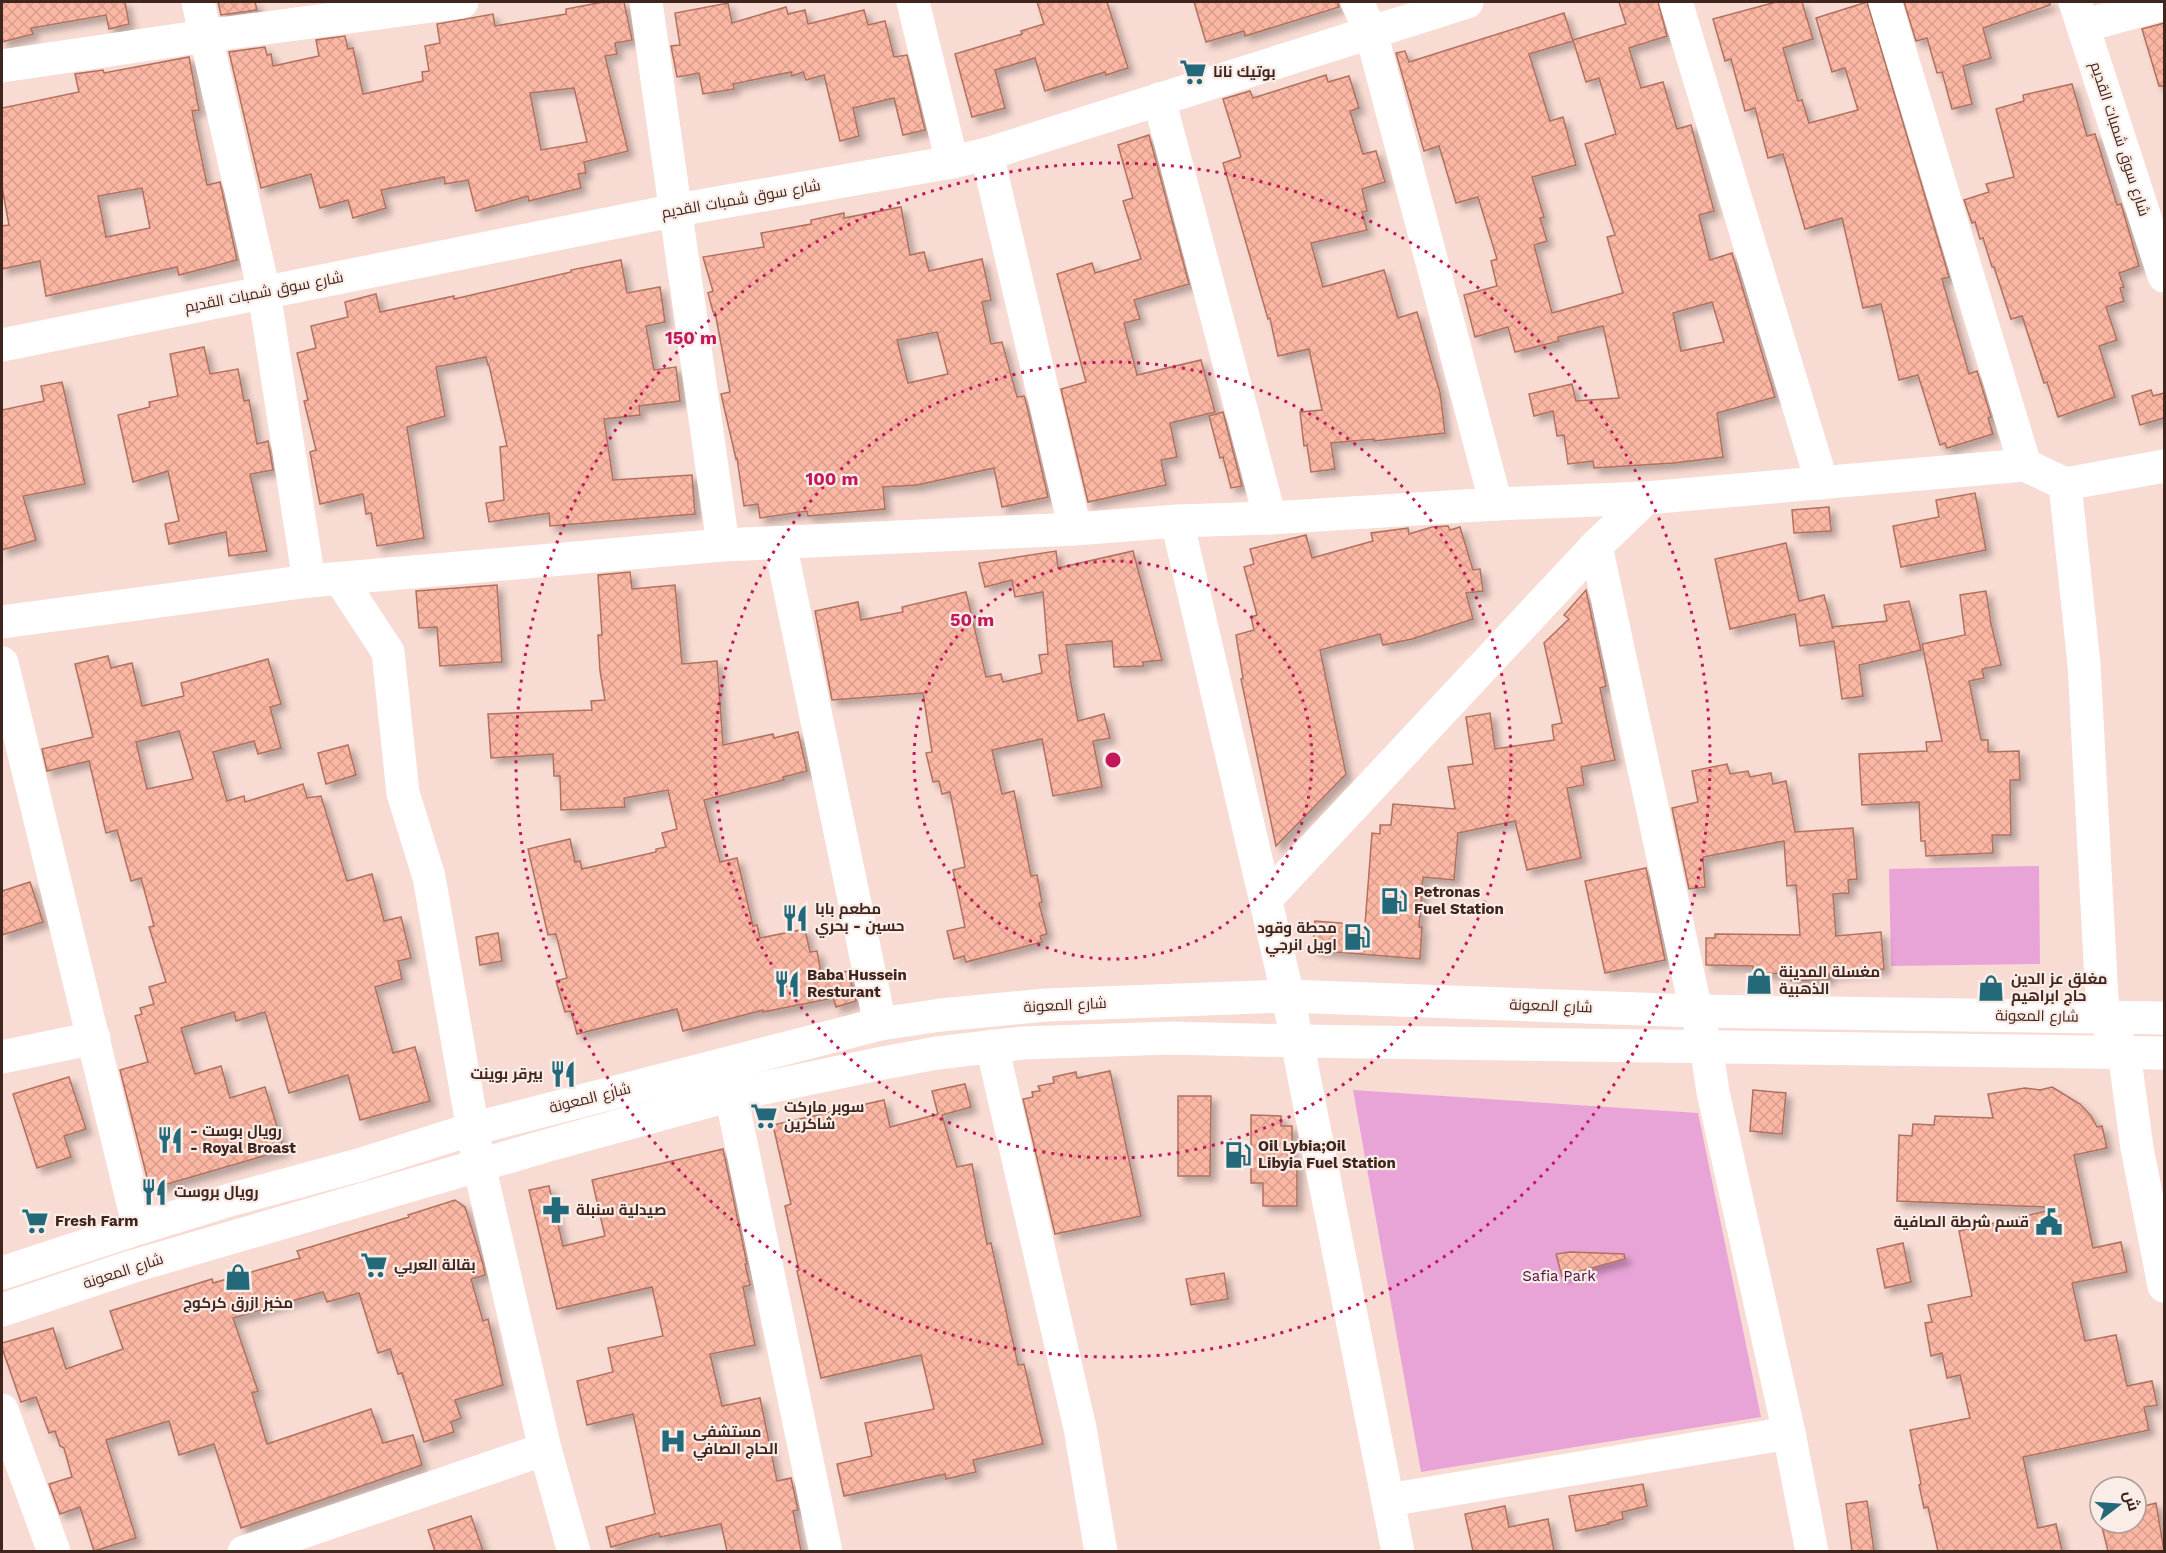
<svg xmlns="http://www.w3.org/2000/svg" width="2166" height="1553" font-family="'Work Sans',Cairo,sans-serif">
<style>
.green{fill:#e9a4d7}
.building{fill:url(#building-cross-hatch);stroke:#b0715f;stroke-width:1.5;fill-rule:evenodd;filter:url(#shadow)}
.lines{fill:none;stroke-linecap:round;stroke-linejoin:round}
.minor{stroke:#fff;stroke-width:33}
.highway{stroke:#fff;stroke-width:33}
.ring{fill:none;stroke:#c2185b;stroke-width:3;stroke-dasharray:3 6}
.labels{text-anchor:middle;dominant-baseline:central;stroke-width:4.5;stroke-linejoin:round;paint-order:stroke}
.poi-label{font-size:15px;font-weight:bold;fill:#40251e;stroke:#faece7;text-anchor:start}
.street-label{font-size:15px;fill:#40251e;stroke:#faece7}
.park-label{font-size:15px;fill:#4a0d40;stroke:#faece7}
.centre{fill:#c2185b;stroke:#faece7;stroke-width:3}
.ring-label{font-size:18px;text-anchor:middle;font-weight:bold;fill:#c2185b;stroke:#faece7;stroke-width:4.5;stroke-linejoin:round;paint-order:stroke}
</style>
<defs>
<pattern id="building-cross-hatch" width="8" height="8" patternUnits="userSpaceOnUse" patternTransform="scale(1.5)"><rect width="8" height="8" fill="#fbb7a3"/><path d="M0 0l8 8M0 8l8-8" fill="none" stroke="#d89d8c"/></pattern>
<filter id="shadow"><feDropShadow dx="5.5" dy="5.5" stdDeviation="3" flood-color="#0004"/></filter>
</defs>
<rect width="100%" height="100%" fill="#f8dbd3"/>
<g class="green">
<polygon points="2039,866 2040,964 1891,966 1889,869"/>
<polygon points="1353,1090 1698,1113 1761,1417 1421,1472"/>
</g>
<g class="building">
<polygon points="2,2 125,2 129,24 109,29 106,15 31,28 33,34 2,42"/>
<polygon points="218,2 255,2 257,10 221,15"/>
<path d="M603 2H624L632 40 615 43 617 54 605 56 628 151 584 162 586 173 578 174 581 188 529 201 528 196 476 211 468 180 445 184 444 177 381 190 386 208 353 218 348 200 320 208 311 174 261 188 229 52 265 47 267 55 271 54 273 66 319 56 316 40 345 36 348 49 353 48 363 94 423 81 422 72 429 71 425 46 440 43 437 24 493 14 495 26 566 14V9ZM574 88 587 142 541 150 530 93Z"/>
<polygon points="1037,2 1107,2 1128,68 1106,75 1105,72 1045,91 1035,58 995,70 1005,108 972,117 955,54 1022,34 1021,31 1044,24"/>
<polygon points="1194,2 1338,2 1339,7 1245,36 1244,31 1206,42"/>
<path d="M1619 2H1658L1667 36 1629 48 1641 88 1663 82 1677 129 1691 125 1714 211 1699 215 1710 260 1732 253 1775 397 1717 413 1723 457 1674 463 1594 468 1593 461 1568 464 1564 435 1557 436 1553 411 1534 416 1529 394 1572 384 1576 401 1619 398 1603 326 1558 337 1559 341 1515 352 1508 327 1475 337 1464 295 1497 286 1491 261 1497 259 1478 197 1456 203 1439 146 1424 151 1396 53 1405 51 1409 62 1564 13 1573 41 1529 54 1550 121 1563 117 1576 165 1532 177 1544 217 1540 218 1547 241 1534 245 1552 313 1623 293 1607 237 1615 235 1585 144 1616 134 1599 78 1586 82 1573 40 1626 24ZM1712 302 1724 342 1681 351 1673 313Z"/>
<polygon points="1776,2 1802,2 1813,39 1783,48 1798,101 1802,100 1809,123 1858,110 1845,68 1832,72 1816,18 1867,2 1949,277 1942,279 1969,374 1977,371 1991,417 1988,418 1993,434 1947,448 1945,443 1940,445 1918,375 1899,380 1881,304 1863,308 1842,218 1805,229 1783,154 1768,158 1755,108 1745,111 1731,59 1725,61 1713,19"/>
<polygon points="1904,2 2050,2 2050,5 1983,28 1991,58 1963,66 1972,104 1952,109 1942,72 1937,73 1927,38 1916,41"/>
<polygon points="728,3 732,23 786,7 788,14 805,10 808,24 864,10 868,25 885,21 894,57 907,55 925,130 903,135 894,98 853,108 859,136 840,141 824,75 806,80 803,72 792,76 791,72 733,84 734,89 703,94 699,73 677,77 671,46 680,45 675,13"/>
<polygon points="2164,23 2164,86 2159,86 2142,29"/>
<path d="M189 57 199 110 192 111 207 185 220 182 237 260 179 275 177 267 46 296 40 261 2 269V226L9 225 2 187V108L79 92 75 74 103 70 104 73ZM142 188 150 228 106 237 98 196Z"/>
<polygon points="1326,75 1328,82 1349,76 1359,108 1350,111 1363,154 1376,151 1385,182 1362,189 1367,211 1362,212 1367,230 1311,243 1323,287 1384,270 1398,318 1417,312 1440,393 1445,433 1374,441 1374,439 1331,443 1335,469 1311,472 1307,445 1304,446 1300,412 1322,410 1309,349 1278,356 1270,318 1268,319 1223,163 1241,157 1223,99 1250,91 1253,98"/>
<polygon points="2072,84 2087,136 2095,134 2117,205 2121,204 2139,266 2119,273 2124,287 2120,288 2124,301 2106,307 2117,340 2099,346 2115,397 2058,417 2047,382 2044,383 2022,316 2011,319 1994,267 1992,267 1983,238 1980,239 1975,222 1972,223 1964,200 1989,192 1986,184 2014,177 1996,109 2024,101 2023,95"/>
<polygon points="1149,135 1189,284 1134,300 1140,319 1124,323 1137,375 1201,360 1215,412 1170,423 1177,457 1161,460 1166,485 1088,502 1061,389 1086,382 1057,274 1092,263 1095,273 1141,259 1123,201 1133,198 1118,145"/>
<path d="M901 207 910 255 924 252 929 271 982 259 991 300 982 302 991 344 1002 342 1017 397 1024 396 1025 398 1048 497 1002 507 994 468 917 485 883 487 885 509 808 516 807 511 760 518 758 504 744 506 737 458 736 459 721 394 730 392 715 312H713L708 293 713 291 703 257 764 247 761 233 811 224V220L844 213V218ZM937 332 948 374 908 383 897 340Z"/>
<polygon points="621,260 627,293 660,287 665,322 646,326 654,370 676,367 680,401 639,406 640,415 604,419 613,480 692,475 695,514 550,526 549,513 489,522 486,503 504,500 500,447 507,446 489,365 488,365 486,357 436,367 445,416 407,427 424,538 377,546 371,513 366,514 363,494 320,504 310,452 316,450 304,401 308,400 297,353 316,348 311,326 348,317 345,302 376,294 380,312 454,296 454,299 571,272 571,270"/>
<polygon points="204,347 210,374 238,369 244,401 249,400 257,444 268,441 273,470 250,474 267,551 229,556 226,532 169,544 165,524 179,521 168,471 133,482 118,415 150,407 149,402 178,396 170,354"/>
<polygon points="62,382 85,484 23,496 36,540 2,550 2,410 44,401 41,386"/>
<polygon points="2151,390 2153,396 2164,393 2164,418 2140,425 2132,396"/>
<polygon points="1223,412 1242,486 1231,488 1223,457 1220,458 1209,416"/>
<polygon points="1975,493 1986,550 1901,567 1893,526 1939,517 1936,500"/>
<polygon points="1829,507 1831,531 1794,533 1792,510"/>
<polygon points="1448,526 1450,530 1460,527 1473,570 1480,569 1483,591 1466,593 1473,619 1412,639 1383,645 1380,634 1320,650 1346,774 1276,846 1241,679 1243,678 1236,635 1254,630 1251,617 1257,615 1244,567 1254,564 1250,549 1306,535 1312,558 1373,541 1371,533 1408,528 1409,534 1432,527"/>
<polygon points="1786,543 1799,601 1824,595 1833,629 1832,627 1887,621 1884,605 1909,601 1921,650 1859,665 1863,696 1842,699 1834,641 1800,646 1795,614 1730,629 1715,559"/>
<polygon points="1056,551 1058,568 1133,551 1162,660 1143,662 1143,666 1114,667 1112,641 1066,645 1070,671 1069,672 1078,721 1104,714 1110,738 1093,741 1102,787 1053,796 1042,739 992,750 1002,794 1014,791 1031,876 1037,875 1042,902 1039,903 1047,934 1040,936 1042,942 966,962 964,956 954,959 947,931 965,927 953,870 965,867 950,792 942,794 939,781 933,782 926,753 932,752 923,693 832,700 815,611 858,602 861,620 903,612 902,607 966,592 986,677 1001,674 1003,682 1042,673 1039,655 1048,654 1043,592 1015,597 1012,580 985,587 979,563"/>
<polygon points="630,572 632,589 675,585 682,664 717,661 723,745 773,734 774,738 798,732 807,771 783,777 784,780 704,800 720,862 737,858 753,926 757,925 760,938 805,929 810,952 817,951 822,978 848,971 856,1001 836,1007 833,998 763,1012 763,1010 683,1031 677,1009 577,1034 571,1011 565,1012 556,981 567,978 556,934 548,935 528,849 570,839 575,862 580,861 582,869 656,852 656,849 666,847 662,833 677,829 668,790 624,798 625,807 561,810 560,776 554,776 553,754 491,758 488,714 592,710 591,701 605,700 600,671 598,635 602,635 598,575"/>
<polygon points="497,585 502,662 440,666 437,627 419,628 416,591"/>
<polygon points="1586,590 1606,686 1600,688 1615,760 1581,767 1584,785 1567,788 1581,858 1527,870 1515,821 1458,833 1454,880 1423,877 1419,927 1422,927 1420,959 1313,950 1315,921 1365,925 1372,833 1380,834 1380,825 1391,825 1393,804 1455,809 1448,767 1473,764 1466,717 1490,713 1495,749 1554,740 1552,725 1562,723 1544,643 1569,619 1564,615"/>
<polygon points="1986,591 1991,624 2001,665 1982,669 1984,678 1969,681 1981,740 1988,740 1988,752 2019,751 2020,780 2010,780 2011,835 1992,835 1993,853 1926,856 1925,841 1921,841 1919,802 1862,805 1859,754 1927,751 1926,742 1942,741 1922,644 1965,635 1960,595"/>
<path d="M108 656 111 668 132 663 142 706 184 696 181 683 268 659 281 704 270 707 281 748 258 754 254 741 213 752 227 801 244 796 245 802 303 784 307 798 321 796 347 881 372 874 384 921 401 917 411 958 398 961 402 979 375 987 393 1053 415 1047 430 1101 360 1120 348 1075 289 1093 265 1012 236 1021 234 1012 181 1028 195 1074 221 1066 230 1098 265 1087 284 1150 150 1189 120 1070 148 1062 135 1016 142 1014 140 1008 154 1004 149 987 166 982 149 927 154 926 141 878 131 881 117 830 106 833 89 761 47 771 42 749 93 737 75 664ZM179 731 193 779 147 789 136 742Z"/>
<polygon points="348,745 356,775 326,784 318,753"/>
<polygon points="1727,764 1730,774 1748,771 1750,777 1771,773 1773,784 1786,781 1795,832 1853,828 1857,879 1848,880 1849,893 1833,894 1836,936 1881,932 1884,969 1829,974 1829,979 1791,981 1790,974 1753,973 1753,966 1706,965 1706,938 1715,938 1715,934 1800,935 1796,885 1787,886 1784,841 1703,857 1705,887 1689,889 1672,808 1698,802 1692,771"/>
<polygon points="1646,868 1665,960 1605,973 1585,881"/>
<polygon points="30,882 43,922 2,935 2,891"/>
<polygon points="498,933 502,961 480,965 476,937"/>
<polygon points="1110,1071 1141,1216 1055,1234 1023,1099 1033,1097 1032,1092 1040,1091 1038,1086 1054,1083 1053,1077 1076,1072 1077,1078"/>
<polygon points="69,1077 86,1129 64,1136 71,1157 37,1168 13,1094"/>
<polygon points="965,1084 971,1107 942,1115 957,1167 972,1164 987,1244 991,1243 1018,1365 1024,1364 1043,1444 973,1460 976,1472 946,1479 945,1474 844,1496 837,1464 872,1456 865,1423 934,1409 921,1355 821,1378 797,1271 799,1270 785,1206 791,1204 773,1125 884,1100 890,1127 938,1114 932,1091"/>
<polygon points="2052,1087 2080,1104 2091,1116 2097,1127 2102,1126 2107,1148 2074,1155 2093,1248 2121,1242 2127,1272 2072,1283 2085,1341 2116,1335 2127,1386 2152,1381 2157,1405 2144,1407 2149,1430 2023,1457 2038,1528 2056,1524 2062,1551 1938,1551 1928,1507 1924,1508 1919,1485 1921,1484 1910,1430 1970,1418 1960,1375 1947,1378 1942,1353 1931,1356 1925,1323 1932,1322 1928,1305 1972,1296 1959,1231 2047,1211 2047,1207 1897,1201 1899,1135 1912,1136 1913,1124 1934,1125 1935,1116 1993,1118 1988,1094 2025,1088 2040,1090"/>
<polygon points="1753,1090 1786,1093 1782,1134 1750,1131"/>
<polygon points="1178,1096 1211,1096 1210,1176 1178,1176"/>
<polygon points="1251,1115 1281,1116 1281,1126 1292,1126 1292,1164 1297,1164 1297,1206 1263,1206 1263,1183 1251,1183"/>
<polygon points="723,1149 747,1264 745,1264 750,1285 743,1287 755,1345 710,1354 722,1406 760,1398 777,1481 791,1478 798,1510 793,1511 801,1551 727,1551 721,1524 660,1537 659,1533 611,1547 606,1527 655,1514 633,1414 587,1425 577,1381 613,1372 608,1348 663,1336 652,1287 557,1309 529,1190 549,1186 563,1246 605,1236 592,1180"/>
<polygon points="455,1200 465,1207 483,1264 485,1275 471,1279 483,1321 488,1319 503,1385 455,1400 461,1418 451,1422 454,1432 424,1442 402,1373 398,1374 390,1349 378,1353 359,1293 327,1302 323,1292 233,1318 258,1391 252,1393 267,1444 371,1409 383,1443 413,1435 422,1465 241,1528 214,1444 179,1455 169,1421 106,1440 136,1538 94,1551 80,1507 60,1514 49,1484 72,1477 64,1448 60,1446 55,1431 49,1433 36,1397 21,1402 2,1348 2,1343 53,1328 66,1369 123,1349 110,1311 212,1279 213,1283 300,1258 297,1251 409,1217 408,1215"/>
<polygon points="1903,1243 1911,1282 1885,1288 1877,1249"/>
<polygon points="1570,1252 1624,1254 1625,1259 1562,1276 1556,1254"/>
<polygon points="1224,1273 1228,1299 1191,1305 1186,1279"/>
<polygon points="1643,1484 1647,1506 1622,1512 1623,1519 1608,1523 1609,1524 1576,1531 1569,1496"/>
<polygon points="1867,1501 1874,1551 1852,1551 1846,1504"/>
<polygon points="2156,1503 2164,1551 2108,1551 2101,1523 2136,1523 2136,1508"/>
<polygon points="1505,1506 1509,1527 1548,1519 1554,1551 1473,1551 1465,1514"/>
<polygon points="471,1516 483,1551 435,1551 428,1530"/>
</g>
<g class="lines">
<g class="minor">
<polyline points="198,2 264,292 309,581"/>
<polyline points="646,2 723,545"/>
<polyline points="913,2 952,162"/>
<polyline points="1357,2 1371,32 1496,504"/>
<polyline points="1676,2 1822,483"/>
<polyline points="1885,2 2025,465"/>
<polyline points="2075,2 2164,276"/>
<polyline points="2083,26 2164,4"/>
<polyline points="2,66 205,36 462,2"/>
<polyline points="1159,99 1270,518"/>
<polyline points="987,154 1075,529"/>
<polyline points="2,345 677,210 952,162 987,154 1467,2"/>
<polyline points="2065,484 2084,664 2103,1017 2124,1052 2137,1148 2164,1286"/>
<polyline points="1646,498 1596,546 1696,1011 1706,1046 1713,1092 1789,1433 1812,1552"/>
<polyline points="1177,521 1288,996 1398,1552"/>
<polyline points="780,543 880,1024"/>
<polyline points="340,579 388,652 403,793 429,877 479,1165 545,1449 574,1552"/>
<polyline points="2,622 309,581 723,545 1075,529 1177,521 1270,518 1496,504 1646,498 2025,465 2065,484 2164,466"/>
<polyline points="2,663 139,1228"/>
<polyline points="1266,899 1596,546"/>
<polyline points="992,1046 1080,1428 1101,1552"/>
<polyline points="2,1057 94,1038"/>
<polyline points="731,1095 826,1552"/>
<polyline points="2,1410 54,1552"/>
<polyline points="1388,1500 1789,1433"/>
<polyline points="244,1552 545,1449"/>
</g>
<g class="highway">
<polyline points="2,1273 139,1228 233,1199 359,1165 472,1129 880,1024 941,1015 1046,1005 1288,996 1696,1011 2164,1018"/>
<polyline points="2,1310 134,1266 549,1145 731,1095 878,1064 937,1053 1023,1043 1171,1038 1298,1041 2164,1053"/>
</g>
</g>
<g class="ring">
<circle cx="1113" cy="760" r="199"/>
<circle cx="1113" cy="760" r="398"/>
<circle cx="1113" cy="760" r="597"/>
</g>
<defs>
<symbol id="supermarket-bare" viewBox="-9 -9 18 18"><path d="M-6-5.5h2.5l.6 2H6L4.5 2H-2.5L-4.4-4H-6ZM-1.5 3.2a1.3 1.3 0 1 0 .1 0ZM3 3.2a1.3 1.3 0 1 0 .1 0Z" fill="#24697a" stroke="#faece7" stroke-width="2.5" paint-order="stroke"/></symbol>
<symbol id="fuel-bare" viewBox="-9 -9 18 18"><path d="M-5.5-6h7V0h2V4h1.3V-2.5L3-4.5l.8-.8L6-3V5H2.5V1h-1V6h-7ZM-4.2-4.7v3.2H.2V-4.7Z" fill="#24697a" stroke="#faece7" stroke-width="2.5" paint-order="stroke"/></symbol>
<symbol id="restaurant-bare" viewBox="-9 -9 18 18"><path d="M-5-6h1v4h1v-4h1v4h1v-4h1v5L-1.5 .5V6h-2V.5L-5-1ZM5-6V6H3V1.5H1.5Q1.5-4 5-6Z" fill="#24697a" stroke="#faece7" stroke-width="2.5" paint-order="stroke"/></symbol>
<symbol id="shop-bare" viewBox="-9 -9 18 18"><path d="M-5-2.5h2.3a2.7 3.5 0 0 1 5.4 0H5L5.5 6h-11ZM-1.5-2.5h3a1.5 2.3 0 0 0-3 0Z" fill="#24697a" stroke="#faece7" stroke-width="2.5" paint-order="stroke"/></symbol>
<symbol id="pharmacy-bare" viewBox="-9 -9 18 18"><path d="M-2-6h4v4h4v4h-4v4h-4v-4h-4v-4h4Z" fill="#24697a" stroke="#faece7" stroke-width="2.5" paint-order="stroke"/></symbol>
<symbol id="civic-bare" viewBox="-9 -9 18 18"><path d="M-.6-6.5H3V-4.5H.6V-3L4-1V1h2V6H-6V1h2V-1L-.6-3ZM-1.2 2.5V6h2.4V2.5Z" fill="#24697a" stroke="#faece7" stroke-width="2.5" paint-order="stroke"/></symbol>
<symbol id="hospital-bare" viewBox="-9 -9 18 18"><path d="M-5-5h3v3.5h4V-5h3V5h-3V1.5h-4V5h-3Z" fill="#24697a" stroke="#faece7" stroke-width="2.5" paint-order="stroke"/></symbol>
</defs>
<g fill-rule="evenodd">
<use href="#supermarket-bare" x="1174" y="53" width="38" height="38"/>
<use href="#fuel-bare" x="1375" y="882" width="38" height="38"/>
<use href="#restaurant-bare" x="776" y="899" width="38" height="38"/>
<use href="#fuel-bare" x="1338" y="918" width="38" height="38"/>
<use href="#shop-bare" x="1740" y="962" width="38" height="38"/>
<use href="#restaurant-bare" x="768" y="965" width="38" height="38"/>
<use href="#shop-bare" x="1972" y="969" width="38" height="38"/>
<use href="#restaurant-bare" x="544" y="1055" width="38" height="38"/>
<use href="#supermarket-bare" x="745" y="1097" width="38" height="38"/>
<use href="#restaurant-bare" x="151" y="1121" width="38" height="38"/>
<use href="#fuel-bare" x="1219" y="1136" width="38" height="38"/>
<use href="#restaurant-bare" x="135" y="1173" width="38" height="38"/>
<use href="#pharmacy-bare" x="537" y="1191" width="38" height="38"/>
<use href="#supermarket-bare" x="16" y="1202" width="38" height="38"/>
<use href="#civic-bare" x="2030" y="1203" width="38" height="38"/>
<use href="#supermarket-bare" x="355" y="1246" width="38" height="38"/>
<use href="#shop-bare" x="219" y="1258" width="38" height="38"/>
<use href="#hospital-bare" x="654" y="1422" width="38" height="38"/>
</g>
<g class="labels">
<g class="poi-label">
<text x="1213" y="72">بوتيك نانا</text>
<text x="1414" y="892">Petronas<tspan x="1414" dy="17">Fuel Station</tspan></text>
<text x="815" y="909">مطعم بابا<tspan x="815" dy="17">حسين - بحري</tspan></text>
<text x="1337" y="928" text-anchor="end">محطة وقود<tspan x="1337" dy="17">اويل انرجي</tspan></text>
<text x="1779" y="972">مغسلة المدينة<tspan x="1779" dy="17">الذهبية</tspan></text>
<text x="807" y="975">Baba Hussein<tspan x="807" dy="17">Resturant</tspan></text>
<text x="2011" y="979">مغلق عز الدين<tspan x="2011" dy="17">حاج ابراهيم</tspan></text>
<text x="543" y="1074" text-anchor="end">بيرقر بوينت</text>
<text x="784" y="1107">سوبر ماركت<tspan x="784" dy="17">شاكرين</tspan></text>
<text x="190" y="1131">- رويال بوست<tspan x="190" dy="17">- Royal Broast</tspan></text>
<text x="1258" y="1146">Oil Lybia;Oil<tspan x="1258" dy="17">Libyia Fuel Station</tspan></text>
<text x="174" y="1192">رويال بروست</text>
<text x="576" y="1210">صيدلية سنبلة</text>
<text x="55" y="1221">Fresh Farm</text>
<text x="2029" y="1222" text-anchor="end">قسم شرطة الصافية</text>
<text x="394" y="1265">بقالة العربي</text>
<text x="238" y="1303" text-anchor="middle">مخبز ازرق كركوج</text>
<text x="693" y="1432">مستشفى<tspan x="693" dy="17">الحاج الصافي</tspan></text>
</g>
<g class="street-label">
<text transform="translate(2120 139) rotate(72)">شارع سوق شمبات القديم</text>
<text transform="translate(741 199) rotate(-10)">شارع سوق شمبات القديم</text>
<text transform="translate(264 292) rotate(-11)">شارع سوق شمبات القديم</text>
<text transform="translate(1065 1005) rotate(-3)">شارع المعونة</text>
<text transform="translate(1551 1006) rotate(2)">شارع المعونة</text>
<text transform="translate(2037 1016) rotate(1)">شارع المعونة</text>
<text transform="translate(590 1098) rotate(-14)">شارع المعونة</text>
<text transform="translate(123 1271) rotate(-18)">شارع المعونة</text>
</g>
<g class="park-label">
<text x="1559" y="1276">Safia Park</text>
</g>
</g>
<circle cx="1113" cy="760" r="9" class="centre"/>
<g class="ring-label">
<text x="691" y="344">150 m</text>
<text x="832" y="485">100 m</text>
<text x="972" y="626">50 m</text>
</g>
<rect width="2166" height="1553" fill="none" stroke="#40251e" stroke-width="6"/>
<g transform="translate(2118 1505) rotate(73)"><circle r="28" fill="#faece7" stroke="#b09c97" stroke-width="1.5"/>
<path d="M0-4.5L10 22L0 15L-10 22Z" fill="#24697a"/>
<text y="-9" font-size="16" font-weight="bold" text-anchor="middle" fill="#40251e">ش</text>
</g>
</svg>
